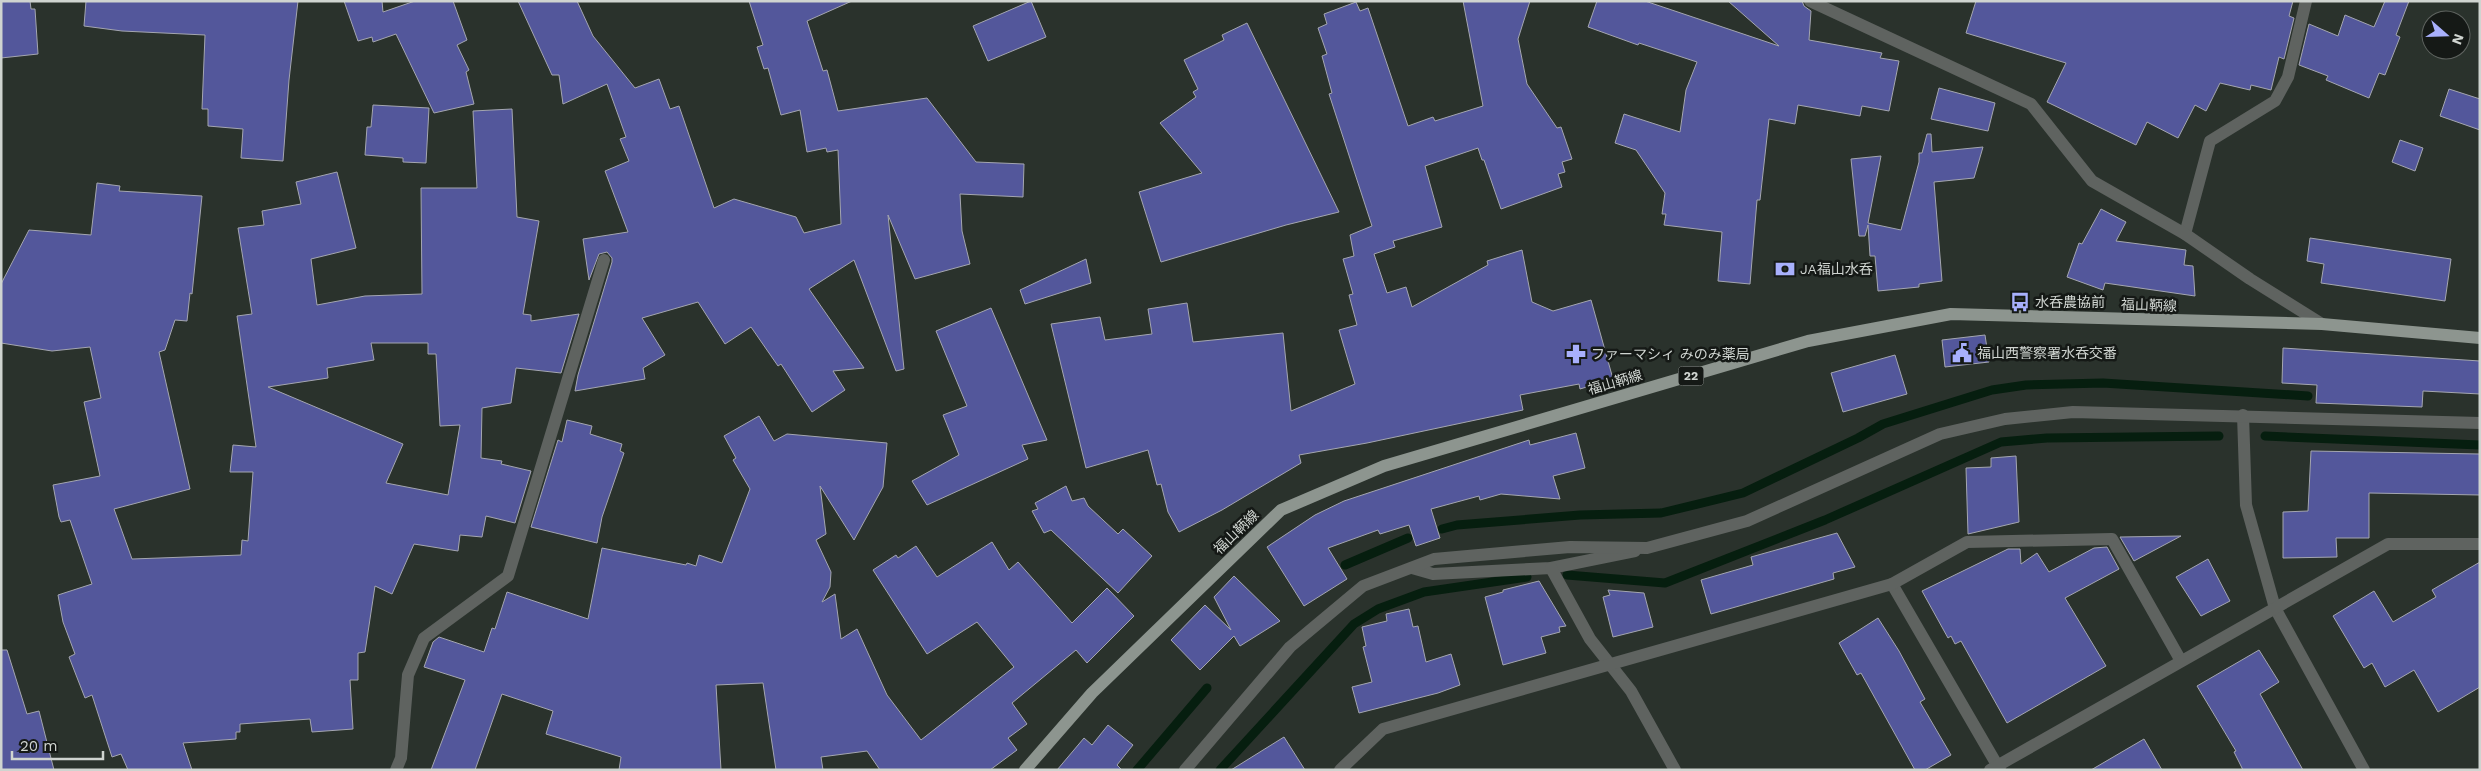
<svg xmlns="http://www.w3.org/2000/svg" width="2481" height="771" font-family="'Work Sans','Noto Sans JP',sans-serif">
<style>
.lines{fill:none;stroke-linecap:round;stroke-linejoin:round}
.stream{stroke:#061e0f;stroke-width:9}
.building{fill:#53579b;stroke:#a4a6b0;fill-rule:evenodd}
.service{stroke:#5f6360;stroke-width:12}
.minor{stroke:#5f6360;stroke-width:12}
.primary{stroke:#8d958f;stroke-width:12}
.labels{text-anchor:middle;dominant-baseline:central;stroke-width:5;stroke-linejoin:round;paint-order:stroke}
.shield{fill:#151916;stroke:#979c98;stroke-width:1}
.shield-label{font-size:12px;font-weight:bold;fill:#cfd4d0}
.poi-label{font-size:14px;fill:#cfd4d0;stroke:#151916;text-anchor:start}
.street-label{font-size:14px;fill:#cfd4d0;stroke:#151916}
</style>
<rect width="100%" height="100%" fill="#2a322c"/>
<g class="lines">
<g class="stream">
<polyline points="2265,436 2480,445"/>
<polyline points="1442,529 1457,525 1580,515 1661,513 1743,493 1858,438 1883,424 1992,390 2026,385 2103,383 2308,396"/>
<polyline points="1345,565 1408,538"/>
<polyline points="1567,575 1665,583 1825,520 2001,442 2047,438 2219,436"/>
<polyline points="1137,770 1207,688"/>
<polyline points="1220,770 1354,624 1378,609 1424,592 1527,577"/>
</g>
</g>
<g class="building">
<polygon points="1,1 30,1 31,9 35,9 38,54 1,58"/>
<polygon points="86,1 298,1 289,80 283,161 241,158 243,129 208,126 208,109 202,109 205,35 122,31 84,26"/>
<polygon points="344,1 382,1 383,12 415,1 453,1 467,40 457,45 469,70 466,72 474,104 434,113 396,34 373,42 372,37 358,41"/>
<polygon points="518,1 577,1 593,36 635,88 659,79 670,109 679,106 714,208 734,199 796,217 804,233 841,224 838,150 827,152 826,148 807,152 800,110 781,115 768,68 764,69 757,47 763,45 749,1 852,1 807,21 823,71 827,70 838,111 927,98 976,162 1024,164 1023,197 960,194 962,231 970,264 915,279 888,215 904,369 896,371 854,260 809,289 864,368 833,371 845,390 812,412 781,364 778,366 751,327 725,344 698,302 642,318 665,355 643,368 645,379 575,391 578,375 612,262 612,258 607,252 599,254 589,280 583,239 628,232 605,171 629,161 620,139 626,137 607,84 563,104 559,75 552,75"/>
<polygon points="1031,1 1046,37 988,61 973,26"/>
<polygon points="1463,1 1530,1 1518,39 1527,84 1557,128 1561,127 1572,159 1562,162 1565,172 1558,174 1562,187 1501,209 1484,160 1482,160 1478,148 1425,166 1442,227 1393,241 1395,247 1374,254 1387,293 1406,287 1412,307 1488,265 1487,261 1522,250 1532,302 1553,311 1591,300 1613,379 1580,389 1579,384 1520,395 1523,410 1367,443 1299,455 1301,463 1222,510 1179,532 1168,512 1161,484 1157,485 1148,450 1086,468 1051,324 1100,317 1105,340 1152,334 1148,309 1187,303 1193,342 1283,333 1291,411 1355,384 1339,330 1357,325 1349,295 1353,294 1343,259 1354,256 1350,235 1372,226 1329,94 1332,93 1322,56 1327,54 1318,28 1327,24 1324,14 1356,2 1360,11 1368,8 1408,126 1433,117 1435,121 1483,106"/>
<polygon points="1597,1 1645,1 1779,46 1728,1 1802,1 1804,6 1811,11 1809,40 1882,53 1880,58 1899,61 1889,111 1862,106 1860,116 1798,105 1795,124 1769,119 1760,200 1757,200 1750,284 1718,281 1722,232 1664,225 1666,214 1662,214 1665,193 1636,150 1615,143 1624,114 1680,132 1686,90 1697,62 1639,43 1638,45 1588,27"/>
<polygon points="1976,1 2293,1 2289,16 2294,18 2284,59 2279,57 2271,90 2251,85 2250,90 2220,83 2206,111 2195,105 2178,138 2147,122 2136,145 2047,102 2066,63 1966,33"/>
<polygon points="2385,1 2409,1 2396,35 2400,37 2385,75 2379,73 2369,98 2326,80 2328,76 2299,65 2309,24 2338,36 2345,15 2374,27"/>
<polygon points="1247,23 1339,212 1286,225 1161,262 1139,192 1202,173 1160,123 1196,97 1193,92 1198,89 1184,60 1224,40 1222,35"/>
<polygon points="1939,88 1995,103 1988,131 1931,119"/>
<polygon points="2449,89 2480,99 2480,130 2440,116"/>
<polygon points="373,105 429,108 426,163 403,162 403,158 365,155 367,127 371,127"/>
<path d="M512 109 517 217 539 221 523 314 531 315V321L579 314 561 373 516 368 511 403 482 408 481 458 502 461 501 464 531 471 515 523 486 516 482 537 460 535 458 551 414 544 392 594 375 586 365 652 358 653V680H350L353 729 312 732 310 719 240 724V732H236V739L183 743 192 770H128L121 754 112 757 92 695 85 698 69 657 75 654 63 622 58 595 92 584 70 520 61 522 59 517 53 485 100 476 84 402 101 398 90 347 52 351 1 343V284L29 230 91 235 97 183 120 186 119 191 202 196 192 294 190 293 187 321 175 320 165 350 159 352 190 489 114 509 132 559 241 555 242 540 248 541 253 472H230L233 445 256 447 237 316 252 314 238 228 264 225 262 211 301 204 296 182 337 172 356 248 311 259 317 305 365 296 422 294 421 188H477L473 111ZM371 343H428V354H436L440 426 460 425 448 495 386 483 403 444 268 387 328 378 327 368 374 360Z"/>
<polygon points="1927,134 1931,134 1932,152 1983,147 1974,178 1934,182 1942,281 1919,284 1919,287 1878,291 1875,256 1870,256 1868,225 1865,236 1859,236 1851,159 1881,156 1868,223 1901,230 1919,162 1919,153 1922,153"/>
<polygon points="2400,140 2423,148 2415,171 2392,162"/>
<polygon points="2101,209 2126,222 2116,241 2186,250 2184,265 2193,266 2195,296 2105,283 2103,290 2067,277 2079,243 2082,244"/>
<polygon points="2310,238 2451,259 2445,301 2321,283 2324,264 2307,261"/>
<polygon points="1086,259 1091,283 1025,304 1020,290"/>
<polygon points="991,308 1047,440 1022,445 1028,459 927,505 912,481 959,455 943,415 967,406 936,331"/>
<polygon points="1985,335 1989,362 1945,367 1942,340"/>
<polygon points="2283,348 2480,361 2480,394 2423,391 2422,407 2316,403 2317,385 2282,383"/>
<polygon points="1895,355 1907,394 1843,412 1831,373"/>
<polygon points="759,416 774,441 787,434 887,443 883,487 854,540 820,486 826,534 816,540 831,572 830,587 822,602 835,594 841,639 857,629 887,695 921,740 1014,667 977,622 927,654 873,570 896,555 898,558 916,546 937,577 992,542 1009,570 1018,562 1072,623 1107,588 1134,616 1087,663 1076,650 1012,703 1027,724 1008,738 1017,750 990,770 880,770 867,751 821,757 823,770 776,770 763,683 716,685 721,770 619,770 621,757 546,734 553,711 502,694 475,770 431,770 465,680 424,667 433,642 439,637 484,652 492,628 495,629 507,592 588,619 602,548 686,565 687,563 696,566 699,555 722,563 750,489 733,460 736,458 724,436"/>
<polygon points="567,420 592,426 590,434 622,444 620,451 624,453 602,517 597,543 531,527 558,440 562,442"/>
<polygon points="1576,433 1585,468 1553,476 1560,499 1501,494 1480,500 1479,496 1431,509 1440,538 1416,546 1409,525 1380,534 1378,530 1328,548 1347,579 1304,606 1267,547 1315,515 1344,501 1529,440 1530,445"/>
<polygon points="2311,451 2480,454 2480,495 2369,493 2369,538 2336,538 2337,557 2283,558 2283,512 2308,511"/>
<polygon points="2016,456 2019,522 1968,534 1966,468 1991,467 1991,458"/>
<polygon points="1066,486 1072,501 1084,498 1088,506 1118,534 1123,529 1152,556 1118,593 1051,530 1044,533 1032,511 1038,509 1035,503"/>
<polygon points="1837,533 1855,567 1833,573 1834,579 1711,614 1701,580 1753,565 1751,557"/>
<polygon points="2181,536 2134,561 2120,537"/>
<polygon points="2107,547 2119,569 2065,598 2106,666 2007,723 1961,641 1955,644 1951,636 1948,638 1922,591 2008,549 2020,549 2021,564 2037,553 2049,572 2094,548"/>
<polygon points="2208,559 2230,601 2201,616 2176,577"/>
<polygon points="2480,562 2480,687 2438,712 2414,670 2385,687 2372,663 2364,668 2333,616 2374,591 2393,622 2436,597 2432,590"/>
<polygon points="1234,576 1280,621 1240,646 1234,636 1200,670 1171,640 1205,605 1231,630 1214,597"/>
<polygon points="1539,581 1566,626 1559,627 1560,632 1541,637 1546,653 1503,665 1485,597 1503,592 1503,590"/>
<polygon points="1608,590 1644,593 1653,627 1613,637 1603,597 1610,595"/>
<polygon points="1409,609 1413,627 1418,626 1426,662 1451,654 1460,685 1438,693 1359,713 1352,687 1372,682 1363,647 1366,646 1362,627 1387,621 1386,614"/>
<polygon points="1878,618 1899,651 1925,699 1920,702 1951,755 1925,770 1915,770 1861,673 1857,675 1839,643"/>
<polygon points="1,650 7,650 27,714 39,711 54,770 1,770"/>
<polygon points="2259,650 2279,682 2260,694 2303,770 2243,770 2234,752 2236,751 2197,686"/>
<polygon points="1108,725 1133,745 1117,765 1122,770 1057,770 1084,738 1092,745"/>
<polygon points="1284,737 1305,770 1231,770"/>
<polygon points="2144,739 2162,770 2091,770"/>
</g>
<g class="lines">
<g class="service">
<polyline points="2185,234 2210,141 2275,101 2288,77 2306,1"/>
<polyline points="1412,568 1433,574 1551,568 1635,551"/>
</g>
<g class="minor">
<polyline points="1810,1 2031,104 2092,181 2185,234 2250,279 2322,324"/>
<polyline points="2243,415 2246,505 2275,608 2364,770"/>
<polyline points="1551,568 1590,639 1631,691 1675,770"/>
<polyline points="1892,584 2000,770"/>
<polyline points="396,770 401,758 408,675 424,638 508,576 604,260"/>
<polyline points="1185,770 1290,647 1363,586 1434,559 1570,547 1647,548 1747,521 1940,434 2005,419 2073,412 2480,423"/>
<polyline points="1340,770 1383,729 1892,584 1967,542 2112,539 2181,661"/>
<polyline points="1990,770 2388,544 2480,544"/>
</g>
<polyline class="primary" points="1025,770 1092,693 1281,510 1384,466 1808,341 1951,314 2322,324 2480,338"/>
</g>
<defs>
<symbol id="bank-bare" viewBox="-9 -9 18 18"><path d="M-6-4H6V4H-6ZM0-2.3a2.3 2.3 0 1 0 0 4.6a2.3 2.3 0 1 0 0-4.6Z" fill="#a8b0fc" stroke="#151916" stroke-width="2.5" paint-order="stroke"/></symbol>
<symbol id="bus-bare" viewBox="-9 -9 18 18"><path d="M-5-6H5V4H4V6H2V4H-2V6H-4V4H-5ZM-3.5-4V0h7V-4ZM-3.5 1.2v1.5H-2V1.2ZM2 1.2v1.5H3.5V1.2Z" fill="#a8b0fc" stroke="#151916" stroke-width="2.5" paint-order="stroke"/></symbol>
<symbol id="civic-bare" viewBox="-9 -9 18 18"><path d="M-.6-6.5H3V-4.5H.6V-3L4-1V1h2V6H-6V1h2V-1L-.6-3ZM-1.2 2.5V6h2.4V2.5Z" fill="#a8b0fc" stroke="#151916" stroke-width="2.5" paint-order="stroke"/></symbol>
<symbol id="pharmacy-bare" viewBox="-9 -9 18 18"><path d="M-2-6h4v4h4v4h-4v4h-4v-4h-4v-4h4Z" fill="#a8b0fc" stroke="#151916" stroke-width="2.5" paint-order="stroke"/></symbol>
</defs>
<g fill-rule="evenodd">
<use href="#bank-bare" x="1771" y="255" width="28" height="28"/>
<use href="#bus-bare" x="2006" y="288" width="28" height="28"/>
<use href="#civic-bare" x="1948" y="339" width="28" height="28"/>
<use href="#pharmacy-bare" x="1562" y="340" width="28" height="28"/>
</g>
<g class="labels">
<rect class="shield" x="1678.5" y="366.5" width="25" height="19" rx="4"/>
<g class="shield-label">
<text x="1691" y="376">22</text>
</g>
<g class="poi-label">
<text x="1800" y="269">JA福山水呑</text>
<text x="2035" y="302">水呑農協前</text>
<text x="1977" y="353">福山西警察署水呑交番</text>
<text x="1591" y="354">ファーマシィ みのみ薬局</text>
</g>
<g class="street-label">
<text transform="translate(2149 305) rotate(2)">福山鞆線</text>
<text transform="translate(1615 382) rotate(-16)">福山鞆線</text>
<text transform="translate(1236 532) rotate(-44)">福山鞆線</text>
</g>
</g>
<rect width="2481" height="771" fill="none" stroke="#cfd4d0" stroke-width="5"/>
<g transform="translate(2446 35) rotate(110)"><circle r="24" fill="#151916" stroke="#5f6460"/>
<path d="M0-4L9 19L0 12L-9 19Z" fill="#a8b0fc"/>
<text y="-8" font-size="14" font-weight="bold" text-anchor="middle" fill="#cfd4d0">N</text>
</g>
<path d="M12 751v8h91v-8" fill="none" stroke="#cfd4d0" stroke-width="2.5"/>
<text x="20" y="751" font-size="15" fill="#cfd4d0" stroke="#151916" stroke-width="4" paint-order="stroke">20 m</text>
</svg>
